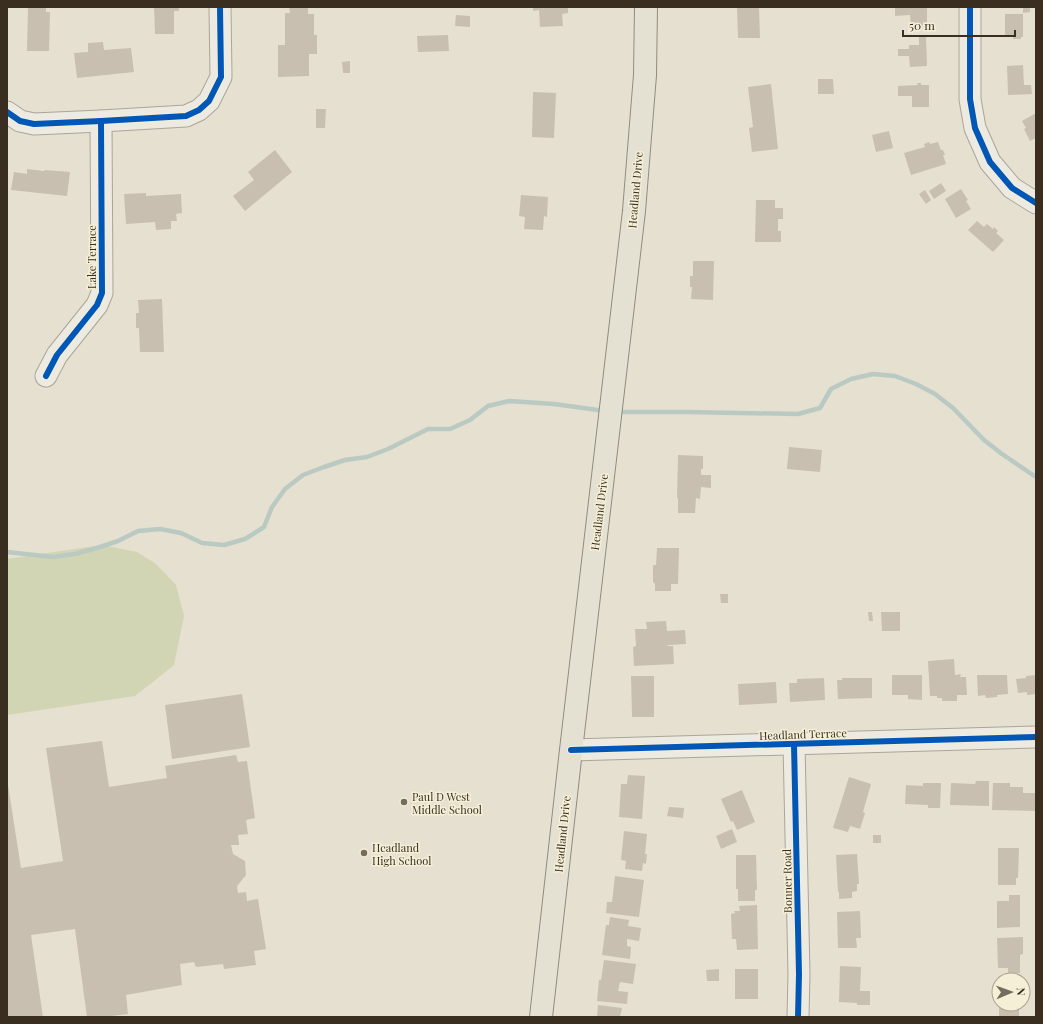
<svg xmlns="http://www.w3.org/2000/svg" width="1043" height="1024" font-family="'Playfair Display',serif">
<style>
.green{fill:#d2d5b3}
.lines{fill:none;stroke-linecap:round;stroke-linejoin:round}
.stream{stroke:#bacac2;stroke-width:4.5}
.building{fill:#c9bfb1}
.minor-casing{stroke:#aba598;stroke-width:23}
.major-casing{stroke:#908b7f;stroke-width:24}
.minor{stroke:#edeae1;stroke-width:21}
.major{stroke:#e4e1d3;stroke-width:22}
.cycleway-casing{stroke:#f5efd7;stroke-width:8}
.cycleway{stroke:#0057b8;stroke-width:6}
.poi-dot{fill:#766c5e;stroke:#f5efd7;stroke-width:1.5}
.labels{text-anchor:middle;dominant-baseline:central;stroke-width:3;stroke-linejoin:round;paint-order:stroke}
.street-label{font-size:11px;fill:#3a2e20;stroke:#f5efd7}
.poi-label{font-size:11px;fill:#3a2e20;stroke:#f5efd7;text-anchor:start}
</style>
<rect width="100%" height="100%" fill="#e5e0d0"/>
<polygon class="green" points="102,545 137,552 156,564 176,585 184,616 174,665 135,696 7,715 7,559"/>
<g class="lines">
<g class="stream">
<polyline points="616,412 687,412 798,414 820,408 831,389 851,379 873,374 895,376 916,384 935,394 953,408 984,440 1002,454 1036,477"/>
<polyline points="7,552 53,557 75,554 97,548 118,541 138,531 160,529 181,533 202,543 224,545 245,539 264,527 272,507 285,489 303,475 324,467 345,460 367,457 388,449 428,429 450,429 470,420 488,406 509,401 554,404 605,411"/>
</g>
</g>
<g class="building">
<polygon points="28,7 46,7 46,12 50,12 49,51 27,51"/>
<polygon points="154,7 179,7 179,11 174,11 174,34 155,34"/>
<polygon points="289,7 308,7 308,14 314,14 314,35 317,35 317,54 309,54 309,76 278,77 278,45 285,45 285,13 290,13"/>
<polygon points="533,7 568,7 568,13 562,14 563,26 540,27 539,10 533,11"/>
<polygon points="737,7 759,7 760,38 738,38"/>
<polygon points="895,7 927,7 927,25 911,26 910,15 895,16"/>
<polygon points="1023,7 1030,7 1030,12 1023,13"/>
<polygon points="1005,14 1023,14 1023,37 1021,37 1021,39 1013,39 1013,37 1005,37"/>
<polygon points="456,15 470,16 470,27 455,26"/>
<polygon points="448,35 449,51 418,52 417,36"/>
<polygon points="926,36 927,66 910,67 909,56 898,56 898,49 909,49 909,45 919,45 919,37"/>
<polygon points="103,42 104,50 131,48 134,72 77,78 74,53 88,52 88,43"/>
<polygon points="350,61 350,73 343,73 342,62"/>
<polygon points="1023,65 1024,85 1031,85 1032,94 1008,95 1007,66"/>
<polygon points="818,79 833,79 834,94 818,94"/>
<polygon points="917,83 921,83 921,85 929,85 929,107 912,107 912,96 898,96 898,86 918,85"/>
<polygon points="771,84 778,149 752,152 749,128 753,127 748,87"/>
<polygon points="533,92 556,93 554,138 532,137"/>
<polygon points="316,109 326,109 325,128 316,128"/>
<polygon points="1036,113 1036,138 1030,141 1024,129 1026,128 1022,121"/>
<polygon points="889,131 893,148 876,152 872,135"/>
<polygon points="929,142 930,144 938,142 941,150 943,150 945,155 943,155 946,164 911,175 904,153 925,147 924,144"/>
<polygon points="275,150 292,172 245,211 233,196 254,180 248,172"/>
<polygon points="27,169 44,171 45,170 70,172 67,196 11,190 14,172 27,174"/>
<polygon points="941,183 946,191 934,199 929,191"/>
<polygon points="961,189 968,200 966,201 971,209 956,218 945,199"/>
<polygon points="925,190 931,200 926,204 919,194"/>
<polygon points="146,193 146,196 181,194 182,213 176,214 177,221 171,221 171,229 156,230 155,222 126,224 124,194"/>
<polygon points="521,195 548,197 547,217 544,216 543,230 524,229 525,217 519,216"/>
<polygon points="756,200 775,200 775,208 783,208 783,219 778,219 778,231 781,231 781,242 755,242"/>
<polygon points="977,221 984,227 987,224 993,229 994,227 998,231 996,233 1004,240 993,252 968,230"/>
<polygon points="693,261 714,261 713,300 691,299 692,287 690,287 690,276 693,276"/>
<polygon points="162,299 164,352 140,352 139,328 136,328 136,313 139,313 138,300"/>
<polygon points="789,447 822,450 820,472 787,469"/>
<polygon points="678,455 703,456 703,469 701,469 701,475 711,475 711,488 701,487 700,499 696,498 695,513 678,513 678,498 677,498"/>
<polygon points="657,548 679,548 678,584 671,584 671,591 655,591 655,584 653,582 653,565 656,565"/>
<polygon points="720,594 728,594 728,603 721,603"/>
<polygon points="868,612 872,612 873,621 869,621"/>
<polygon points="881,612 900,612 900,631 882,631"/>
<polygon points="666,621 667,631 685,630 686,644 668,645 667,646 673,646 674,664 634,666 633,647 636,646 635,629 647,629 646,622"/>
<polygon points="954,659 955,675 961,674 960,677 966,677 967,695 957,695 957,701 942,701 942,698 937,698 937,696 930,696 928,661"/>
<polygon points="892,675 922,675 922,700 908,699 908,695 892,695"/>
<polygon points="977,675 1007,675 1008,694 997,695 997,697 986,698 985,695 978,696"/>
<polygon points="1036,675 1036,694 1027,695 1027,692 1018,693 1016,679 1026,678 1026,676"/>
<polygon points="631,676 654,676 654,717 632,717"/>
<polygon points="824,678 825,700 790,702 789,683 797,683 797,679"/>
<polygon points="842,678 872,678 872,698 838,699 837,680 842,680"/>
<polygon points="776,682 777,703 739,705 738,684"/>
<polygon points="242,694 250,747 172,759 165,705"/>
<polygon points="102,741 109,787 167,778 165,766 236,755 238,762 247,761 255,818 246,820 248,834 238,835 239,845 231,845 233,854 245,861 246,875 237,886 238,893 246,892 247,901 258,899 266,949 254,951 256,965 224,969 223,964 196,967 194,962 180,964 182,985 126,995 128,1014 103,1017 87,1017 75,929 31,935 43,1017 7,1017 7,785 8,785 21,868 63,861 46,748"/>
<polygon points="628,775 645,776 642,819 619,817 621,784 627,784"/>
<polygon points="849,777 871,784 863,812 865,813 860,829 850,826 848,832 833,828"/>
<polygon points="976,781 989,781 989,806 950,805 951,783 975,784"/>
<polygon points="923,783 941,783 940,808 928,808 928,805 905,804 906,785 923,786"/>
<polygon points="993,783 1010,783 1010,787 1023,787 1023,793 1036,793 1036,811 992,810"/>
<polygon points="742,790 755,822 737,830 733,821 731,822 721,799"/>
<polygon points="669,807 684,808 683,818 667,816"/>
<polygon points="732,829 737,842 721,849 716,836"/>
<polygon points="624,831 647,834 645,854 647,854 646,864 643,863 642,871 625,869 626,861 621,860"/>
<rect x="873" y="835" width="8" height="8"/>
<polygon points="998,848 1019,848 1018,878 1016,878 1016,885 998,885"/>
<polygon points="857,854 859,884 857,884 857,891 852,892 852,898 839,899 839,892 838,892 836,855"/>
<polygon points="736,855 756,855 757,890 755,890 755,901 738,901 738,889 736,889"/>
<polygon points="615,876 644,880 639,917 606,913 607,902 612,902"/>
<polygon points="1009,895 1020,895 1020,927 997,928 997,901 1009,901"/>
<polygon points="757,905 758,949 737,950 736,939 732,939 731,914 735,913 734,911 740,911 739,906"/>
<polygon points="860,911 861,938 856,938 857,948 838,948 837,912"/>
<polygon points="610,917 629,920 628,926 641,928 639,941 627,939 627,946 631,947 630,959 602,955 606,925 609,925"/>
<polygon points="1023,937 1023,954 1020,955 1020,973 1008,973 1008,968 998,968 997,938"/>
<polygon points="604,960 636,964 633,984 620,982 618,991 628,992 627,1004 597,1001 599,980 601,980"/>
<polygon points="840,966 861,967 860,991 870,991 870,1005 857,1005 857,1003 839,1002"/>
<polygon points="719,969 719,981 707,981 706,970"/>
<rect x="735" y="969" width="23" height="30"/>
<rect x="999" y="1004" width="20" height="13"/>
<polygon points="598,1005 622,1008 620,1017 597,1017"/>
</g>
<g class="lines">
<defs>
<g id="minor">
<polyline points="970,7 970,99 975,128 990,162 1012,188 1036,203"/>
<polyline points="7,112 20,121 34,124 101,121 186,116 199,110 209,101 221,77 220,7"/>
<polyline points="46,376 57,355 97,305 102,293 101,121"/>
<polyline points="794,744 799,974 798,1017"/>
<polyline points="571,750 1036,737"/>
</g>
<polyline id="major" points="541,1017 571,750 634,211 645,75 646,7"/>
</defs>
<use href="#minor" class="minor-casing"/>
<use href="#major" class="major-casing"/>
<use href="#minor" class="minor"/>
<use href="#major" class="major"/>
<defs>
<g id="cycleway">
<polyline points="970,7 970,99 975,128 990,162 1012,188 1036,203"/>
<polyline points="7,112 20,121 34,124 101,121 186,116 199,110 209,101 221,77 220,7"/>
<polyline points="46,376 57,355 97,305 102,293 101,121"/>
<polyline points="794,744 799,974 798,1017"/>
<polyline points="571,750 1036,737"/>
</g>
</defs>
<use href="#cycleway" class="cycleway-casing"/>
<use href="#cycleway" class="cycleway"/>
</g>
<g class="poi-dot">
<circle cx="404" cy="802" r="4"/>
<circle cx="364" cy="853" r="4"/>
</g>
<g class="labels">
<g class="street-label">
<text transform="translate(635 190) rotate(-85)">Headland Drive</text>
<text transform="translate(91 257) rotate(-90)">Lake Terrace</text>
<text transform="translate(599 512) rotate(-83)">Headland Drive</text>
<text transform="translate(803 734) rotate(-2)">Headland Terrace</text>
<text transform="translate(562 834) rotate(-84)">Headland Drive</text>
<text transform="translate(787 881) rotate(-91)">Bonner Road</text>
</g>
<g class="poi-label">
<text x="412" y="796">Paul D West<tspan x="412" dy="13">Middle School</tspan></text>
<text x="372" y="847">Headland<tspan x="372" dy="13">High School</tspan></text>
</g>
</g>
<rect width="1043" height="1024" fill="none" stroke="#3a2e20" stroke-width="16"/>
<g transform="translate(1011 992) rotate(88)"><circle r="19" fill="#f5efd7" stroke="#aaa28e"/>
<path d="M0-3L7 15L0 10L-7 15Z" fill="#766c5e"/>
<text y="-6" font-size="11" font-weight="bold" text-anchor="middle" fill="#3a2e20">N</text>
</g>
<path d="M903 30v6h112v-6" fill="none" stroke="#3a2e20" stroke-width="2"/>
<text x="909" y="30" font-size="12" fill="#3a2e20" stroke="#f5efd7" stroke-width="3" paint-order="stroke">50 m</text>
</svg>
